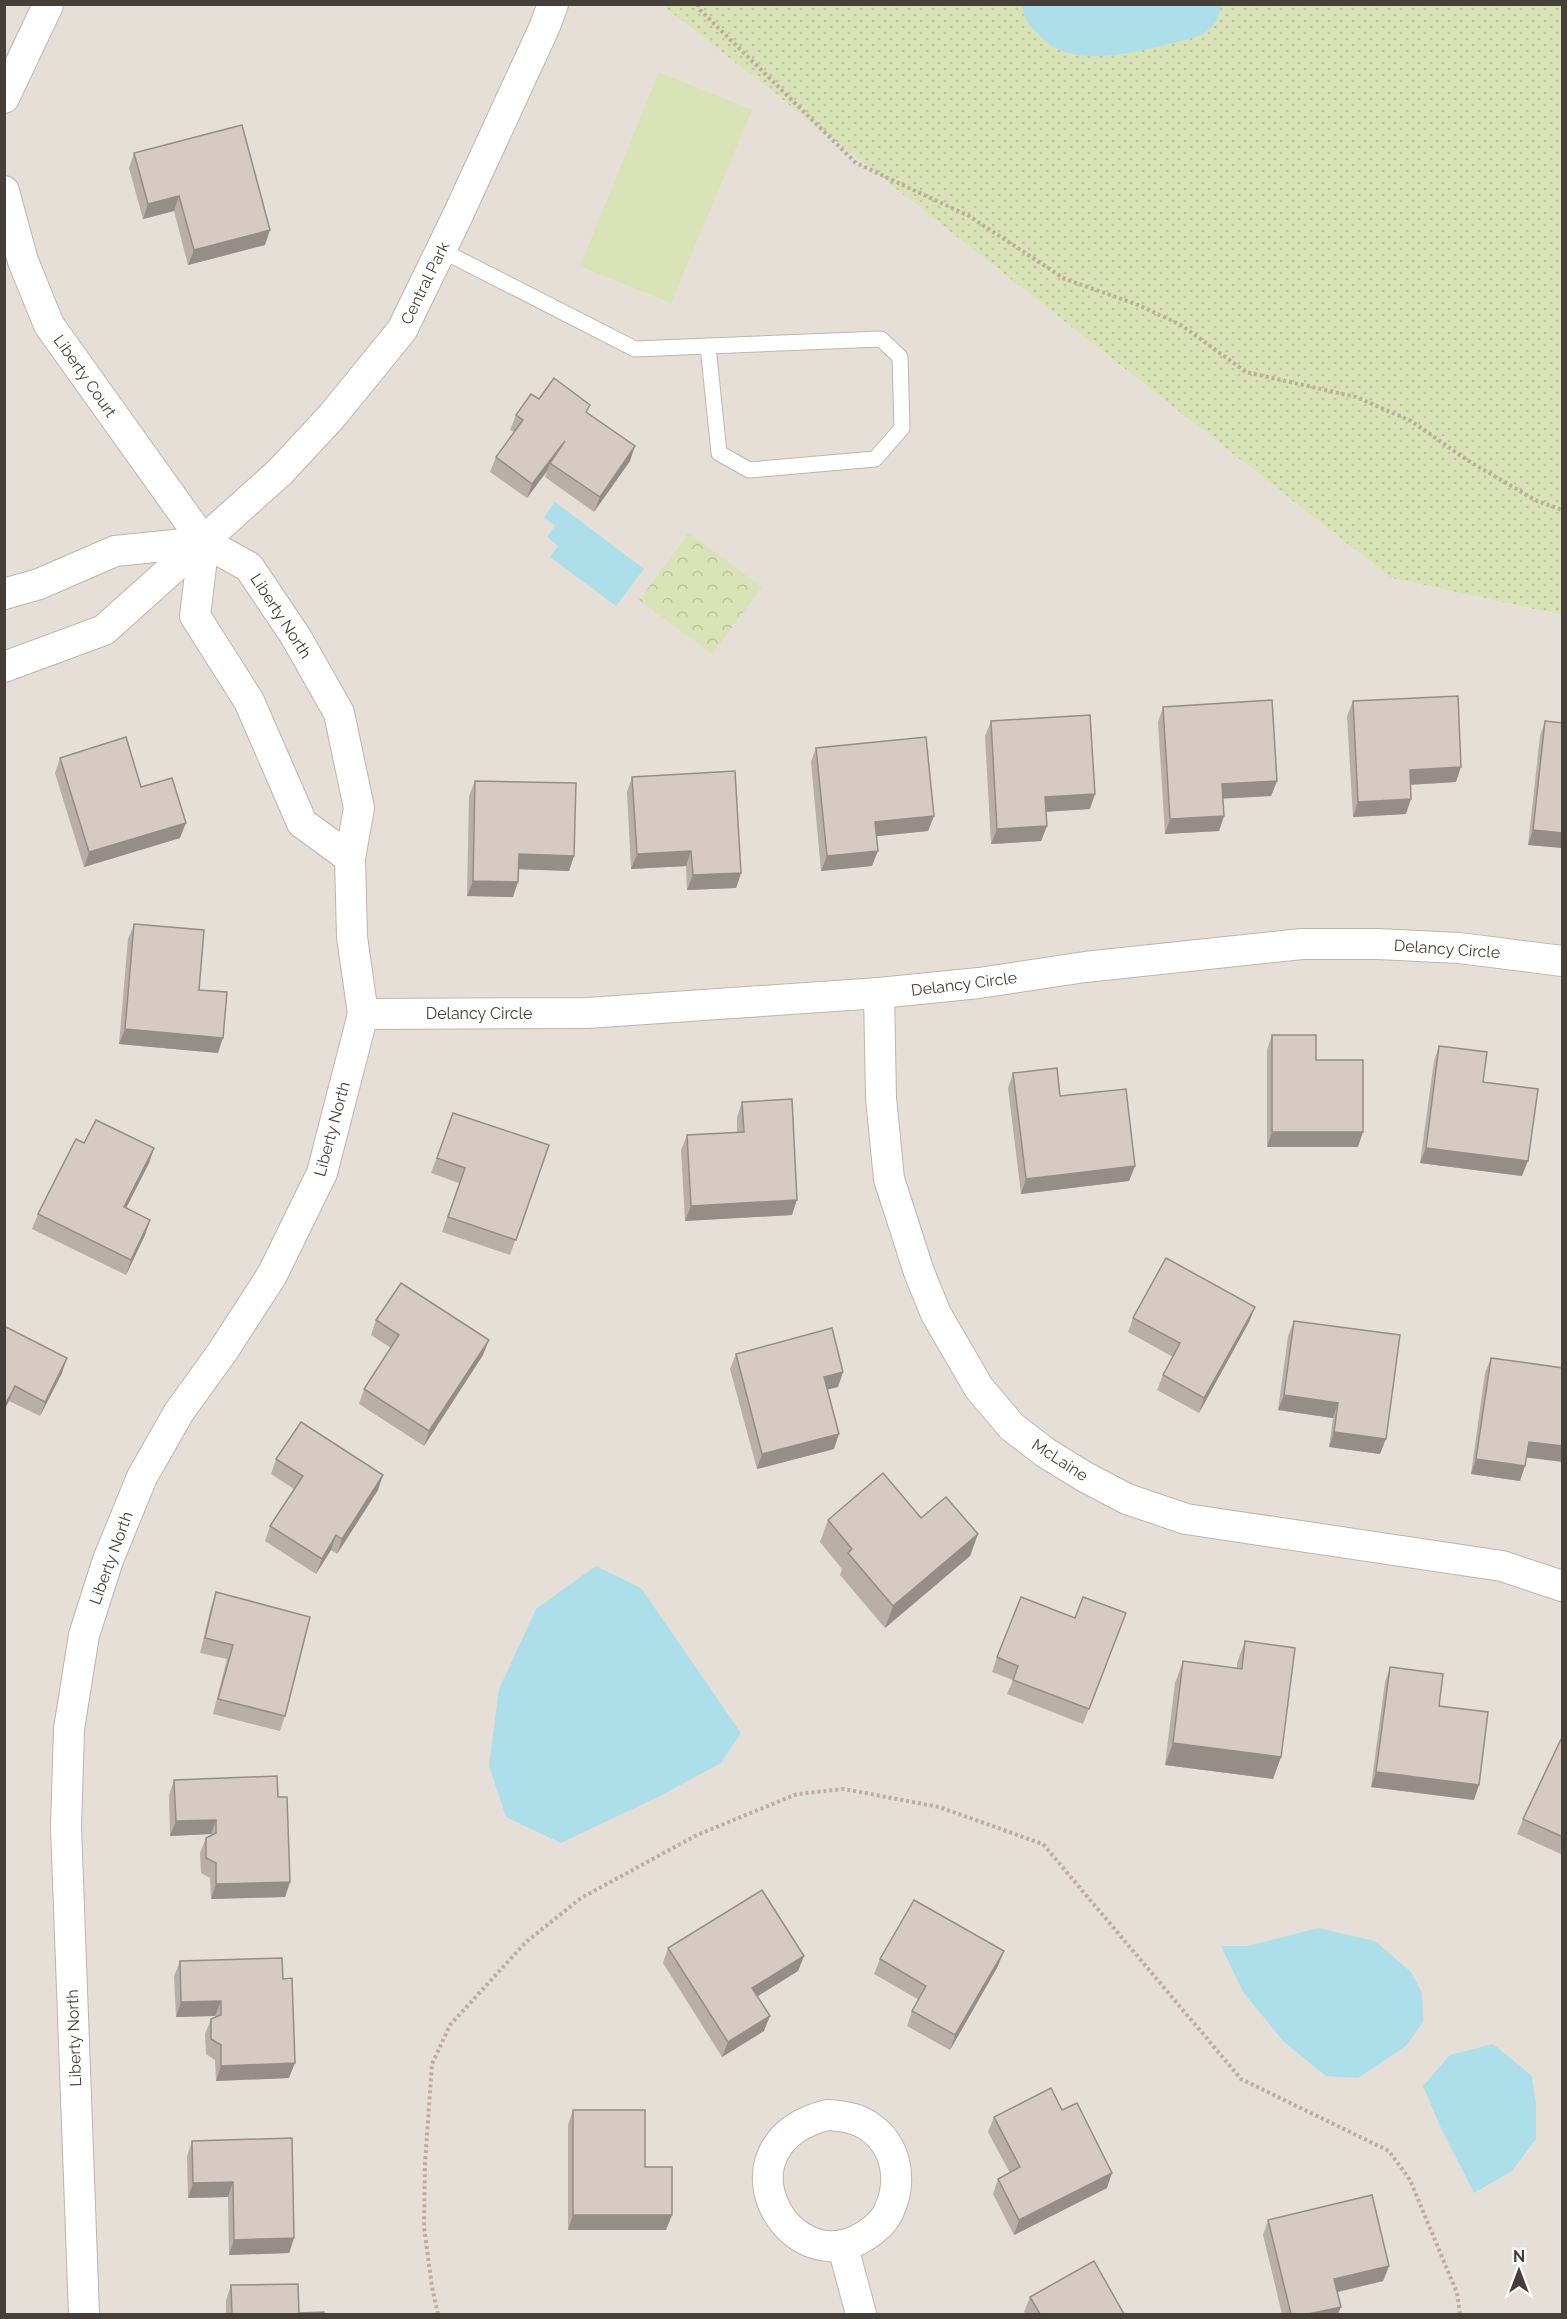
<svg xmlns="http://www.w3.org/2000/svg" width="1567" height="2319" font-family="Raleway,sans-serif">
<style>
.residential{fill:#e6dfd8}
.grass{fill:url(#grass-dots)}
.forest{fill:url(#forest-crowns)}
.pitch{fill:#d9e3b7}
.water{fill:#acdfe9}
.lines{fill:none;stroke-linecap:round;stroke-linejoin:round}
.river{stroke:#acdfe9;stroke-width:69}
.lane-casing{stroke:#beb4ad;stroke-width:17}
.street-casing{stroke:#beb4ad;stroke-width:32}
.path{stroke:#beaca0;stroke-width:4;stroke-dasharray:3 3;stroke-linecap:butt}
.lane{stroke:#fff;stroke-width:15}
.street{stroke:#fff;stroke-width:30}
.wall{fill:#b9aea8}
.shaded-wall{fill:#968d88}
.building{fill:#d7cac3;stroke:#968d88;stroke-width:1.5}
.labels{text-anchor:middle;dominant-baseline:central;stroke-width:4.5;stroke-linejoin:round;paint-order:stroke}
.street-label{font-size:16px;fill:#463e38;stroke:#fff}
</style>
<defs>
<pattern id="grass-dots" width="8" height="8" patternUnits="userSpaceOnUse" patternTransform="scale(1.5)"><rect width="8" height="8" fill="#d9e3b7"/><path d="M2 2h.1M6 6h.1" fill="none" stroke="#bcc49e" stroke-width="1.8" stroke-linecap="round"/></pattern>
<pattern id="forest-crowns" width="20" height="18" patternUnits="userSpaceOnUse" patternTransform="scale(1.5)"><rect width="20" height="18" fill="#d9e3b7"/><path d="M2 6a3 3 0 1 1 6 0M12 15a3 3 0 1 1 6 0" fill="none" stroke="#bcc49e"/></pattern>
</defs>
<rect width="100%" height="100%" fill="#f3eeea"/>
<polygon class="residential" points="5,5 662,5 1391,578 1562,615 1562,2314 5,2314"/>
<polygon class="grass" points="662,5 1562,5 1562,615 1391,578"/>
<polygon class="forest" points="689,533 762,587 712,654 639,600"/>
<polygon class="pitch" points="659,72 752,110 671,303 580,266"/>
<g class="water">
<polygon points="555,502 644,569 616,606 550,557 558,546 547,537 555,526 544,517"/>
<polygon points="596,1566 641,1588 741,1733 721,1763 660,1796 561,1843 506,1817 489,1766 499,1689 536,1609"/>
<polygon points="1318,1928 1375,1941 1411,1972 1422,1993 1423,2022 1406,2046 1358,2078 1326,2076 1284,2042 1243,1992 1221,1946 1248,1946"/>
<polygon points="1493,2044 1532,2076 1536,2104 1536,2139 1512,2171 1474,2193 1440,2126 1423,2086 1450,2055"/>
</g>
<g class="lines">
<path class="river" d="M1057 4C1063 9 1068 17 1075 19 1099 29 1160 10 1186 4"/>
<defs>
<polyline id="lane" points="441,250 635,349 881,339 900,357 902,428 875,459 749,470 719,453 708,346"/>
<g id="street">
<polyline points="4,98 48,5"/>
<polyline points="4,191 23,261 49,325 204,542 249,567 296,637 339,713 359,808 350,858 352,937 363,1014 322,1173 272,1275 223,1351 179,1412 142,1477 108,1560 84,1635 69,1729 66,1827 84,2314"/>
<polyline points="204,542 195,616 249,701 302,823 350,858"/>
<polyline points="4,594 39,584 115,551 204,542"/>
<polyline points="4,667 104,630 280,472 332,416 402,330 457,217 545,26 553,4"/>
<polyline points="879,993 881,1098 889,1179 919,1272 936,1314 979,1388 1012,1427 1046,1453 1085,1477 1127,1499 1186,1519 1502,1566 1562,1586"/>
<polyline points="363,1014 587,1013 879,993 979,983 1085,967 1302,944 1378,944 1459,948 1562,961"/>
<path d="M827 2115C840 2116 855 2117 867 2125 898 2145 903 2182 888 2213 882 2225 869 2234 858 2240 783 2276 715 2144 827 2115Z"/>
<polyline points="843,2247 861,2314"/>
</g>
</defs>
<use href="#lane" class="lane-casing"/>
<use href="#street" class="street-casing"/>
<g class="path">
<polyline points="698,4 699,9 856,163 969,216 1065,279 1136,304 1181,325 1246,372 1356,397 1411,421 1467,460 1537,501 1562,510"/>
<polyline points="438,2314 432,2287 424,2227 425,2164 432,2064 450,2025 526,1942 581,1898 697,1835 797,1794 844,1789 939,1807 1043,1844 1241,2079 1389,2151 1410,2180 1457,2293 1460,2314"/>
</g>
<use href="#lane" class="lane"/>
<use href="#street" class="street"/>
</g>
<g class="wall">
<polygon points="134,153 265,245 188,265 174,211 143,219 129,168"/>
<polygon points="539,399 587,413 630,461 594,512 545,477 547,471 527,498 490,472 496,457 514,432 510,430 516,415"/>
<polygon points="1353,701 1456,782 1410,785 1406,814 1353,817 1347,716"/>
<polygon points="1163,707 1277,781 1271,796 1223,798 1224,816 1219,831 1165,834 1158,722"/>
<polygon points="991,721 1090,809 1046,812 1047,826 1041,841 991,844 985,736"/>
<polygon points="1545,721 1563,723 1563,848 1528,845 1540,736"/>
<polygon points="816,748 934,816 928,831 876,836 872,866 821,871 811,762"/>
<polygon points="60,758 141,787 180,838 84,867 55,773"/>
<polygon points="632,777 741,873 736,888 687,890 686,866 631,869 627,792"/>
<polygon points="475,781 574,856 569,871 519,869 513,897 467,896 469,796"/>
<polygon points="134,924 199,990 218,1053 119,1044 128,939"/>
<polygon points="1272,1035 1316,1060 1358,1147 1267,1147 1267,1050"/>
<polygon points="1439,1046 1483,1082 1522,1176 1420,1163 1434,1061"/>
<polygon points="1013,1073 1135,1166 1129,1181 1021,1194 1008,1088"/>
<polygon points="742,1102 792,1215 685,1221 681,1150 687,1135 737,1132 737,1117"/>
<polygon points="453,1113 549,1145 510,1255 442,1232 459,1183 431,1173"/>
<polygon points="84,1143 154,1148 149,1163 126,1208 150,1220 145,1235 126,1275 32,1229 38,1214"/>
<polygon points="1255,1307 1249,1322 1199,1413 1157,1390 1163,1375 1173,1357 1128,1332 1133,1318"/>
<polygon points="376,1320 483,1355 424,1446 359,1404 364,1389 391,1348 371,1335"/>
<polygon points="1294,1321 1380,1454 1329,1447 1333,1418 1278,1410 1288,1336"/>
<polygon points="4,1326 62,1373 40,1416 9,1401"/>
<polygon points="736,1354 843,1372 838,1387 827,1389 834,1449 757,1469 730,1369"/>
<polygon points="1491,1358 1526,1457 1520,1481 1471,1474 1485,1373"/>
<polygon points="276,1459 378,1490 337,1554 331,1550 316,1574 265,1541 270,1526 294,1489 271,1474"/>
<polygon points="921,1518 978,1534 970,1556 885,1628 840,1575 842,1569 820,1542 828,1520"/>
<polygon points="216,1592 285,1716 280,1731 213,1714 227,1659 200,1653 211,1607"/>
<polygon points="1126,1613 1083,1724 1007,1694 1013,1680 992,1672 997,1657 1075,1618"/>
<polygon points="1245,1641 1281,1757 1273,1779 1165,1765 1175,1683 1183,1661 1237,1668 1237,1663"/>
<polygon points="1390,1667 1439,1706 1474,1800 1371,1787 1385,1682"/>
<polygon points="1563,1735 1563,1855 1517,1834 1523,1819"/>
<polygon points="174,1780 290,1882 285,1897 211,1899 210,1878 201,1873 200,1853 206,1838 211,1836 211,1834 170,1836 169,1795"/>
<polygon points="668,1948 804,1956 798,1971 757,1996 764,2031 722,2057 663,1963"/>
<polygon points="282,1958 289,2078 216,2081 215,2060 206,2054 205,2034 211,2019 215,2017 215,2016 176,2017 174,1976 180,1961"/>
<polygon points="880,1959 998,1966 950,2050 907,2026 912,2011 919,2000 874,1974"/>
<polygon points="573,2110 645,2167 672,2215 666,2230 568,2230 568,2125"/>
<polygon points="1062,2110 1107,2188 1014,2235 993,2194 998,2179 1010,2173 988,2132 994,2117"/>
<polygon points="192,2141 294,2238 289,2253 229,2255 228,2197 188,2198 187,2156"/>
<polygon points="1268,2220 1389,2266 1383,2281 1337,2292 1338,2314 1282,2314 1263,2235"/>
<polygon points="231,2285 299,2313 324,2314 226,2314 226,2300"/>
<polygon points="1030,2297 1124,2314 1026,2314 1024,2312"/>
</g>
<g class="shaded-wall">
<polygon points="179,196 174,211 143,219 148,204"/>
<polygon points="270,230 265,245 188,265 194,250"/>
<polygon points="565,441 550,463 547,471 527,498 532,484"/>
<polygon points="635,446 630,461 594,512 600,497"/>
<polygon points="1461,767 1456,782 1404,785 1410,770"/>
<polygon points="1277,781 1271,796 1217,799 1222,784"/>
<polygon points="1095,794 1090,809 1039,812 1045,797"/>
<polygon points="1411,799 1406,814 1353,817 1358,802"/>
<polygon points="934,816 928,831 869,837 875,822"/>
<polygon points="1224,816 1219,831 1165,834 1170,819"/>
<polygon points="186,823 180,838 84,867 89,852"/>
<polygon points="1047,826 1041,841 991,844 997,829"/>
<polygon points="1533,830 1563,833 1563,848 1528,845"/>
<polygon points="691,851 686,866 631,869 637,854"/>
<polygon points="878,851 872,866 821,871 827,856"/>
<polygon points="519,854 574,856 569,871 513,869"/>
<polygon points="741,873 736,888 687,890 693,875"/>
<polygon points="473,881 518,882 513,897 467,896"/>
<polygon points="125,1029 223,1038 218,1053 119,1044"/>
<polygon points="1272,1132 1363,1132 1358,1147 1267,1147"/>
<polygon points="154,1148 149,1163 119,1222 124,1207"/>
<polygon points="1426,1148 1528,1161 1522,1176 1420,1163"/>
<polygon points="1135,1166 1129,1181 1021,1194 1026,1179"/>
<polygon points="797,1200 792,1215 685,1221 691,1206"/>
<polygon points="150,1220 145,1235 126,1275 131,1260"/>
<polygon points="1255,1307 1249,1322 1199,1413 1204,1398"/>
<polygon points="489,1340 483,1355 424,1446 429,1431"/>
<polygon points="67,1358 62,1373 40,1416 45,1402"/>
<polygon points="843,1372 838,1387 818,1392 824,1377"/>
<polygon points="15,1386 9,1401 4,1411 4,1407"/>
<polygon points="1284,1395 1338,1403 1333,1418 1278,1410"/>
<polygon points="1334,1432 1386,1439 1380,1454 1329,1447"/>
<polygon points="839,1434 834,1449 757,1469 762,1454"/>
<polygon points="1529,1442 1563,1446 1563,1462 1523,1457"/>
<polygon points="1476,1459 1525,1466 1520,1481 1471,1474"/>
<polygon points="383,1475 378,1490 337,1554 342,1539"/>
<polygon points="978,1534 970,1556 885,1628 893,1606"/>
<polygon points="336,1535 331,1550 316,1574 322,1559"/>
<polygon points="1173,1743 1281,1757 1273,1779 1165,1765"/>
<polygon points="1376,1772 1479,1785 1474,1800 1371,1787"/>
<polygon points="216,1820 211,1834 170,1836 176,1821"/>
<polygon points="290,1882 285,1897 211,1899 216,1884"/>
<polygon points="1004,1951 998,1966 950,2050 955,2035"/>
<polygon points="804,1956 798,1971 747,2003 752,1988"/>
<polygon points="221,2001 215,2016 176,2017 181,2002"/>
<polygon points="770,2016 764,2031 722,2057 728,2042"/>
<polygon points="295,2063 289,2078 216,2081 221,2066"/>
<polygon points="1112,2173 1107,2188 1014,2235 1019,2220"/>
<polygon points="233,2182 228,2197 188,2198 193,2183"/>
<polygon points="573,2215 672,2215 666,2230 568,2230"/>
<polygon points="294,2238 289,2253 229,2255 234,2240"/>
<polygon points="1389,2266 1383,2281 1329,2294 1334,2279"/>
<polygon points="1341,2307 1338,2314 1308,2314"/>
</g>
<g class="building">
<polygon points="242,125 270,230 194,250 179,196 148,204 134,153"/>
<polygon points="554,378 590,405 586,412 635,446 600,497 550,463 565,441 532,484 496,457 523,420 516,415 531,394 539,399"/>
<polygon points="1458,696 1461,767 1410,770 1411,799 1358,802 1353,701"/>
<polygon points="1272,700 1277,781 1222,784 1224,816 1170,819 1163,707"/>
<polygon points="1090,715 1095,794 1045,797 1047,826 997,829 991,721"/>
<polygon points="1545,721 1563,723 1563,833 1533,830"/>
<polygon points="126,737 141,787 172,778 186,823 89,852 60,758"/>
<polygon points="926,737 934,816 875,822 878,851 827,856 816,748"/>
<polygon points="735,771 741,873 693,875 691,851 637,854 632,777"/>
<polygon points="475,781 576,783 574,856 519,854 518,882 473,881"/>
<polygon points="134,924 204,930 199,990 227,992 223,1038 125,1029"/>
<polygon points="1272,1035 1316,1035 1316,1060 1363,1060 1363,1132 1272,1132"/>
<polygon points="1439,1046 1487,1052 1483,1082 1538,1089 1528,1161 1426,1148"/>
<polygon points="1057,1068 1060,1096 1126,1089 1135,1166 1026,1179 1013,1073"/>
<polygon points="792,1099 797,1200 691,1206 687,1135 744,1132 742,1102"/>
<polygon points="453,1113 549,1145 516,1240 448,1217 465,1168 437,1158"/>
<polygon points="96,1120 154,1148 124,1207 150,1220 131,1260 38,1214 76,1139 84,1143"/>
<polygon points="1166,1258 1255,1307 1204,1398 1163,1375 1180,1343 1133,1318"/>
<polygon points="401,1283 489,1340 429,1431 364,1389 399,1335 376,1320"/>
<polygon points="1294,1321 1400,1335 1386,1439 1334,1432 1338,1403 1284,1395"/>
<polygon points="4,1326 67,1358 45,1402 15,1386 4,1407"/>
<polygon points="832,1328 843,1372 824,1377 839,1434 762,1454 736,1354"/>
<polygon points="1491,1358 1563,1368 1563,1446 1529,1442 1525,1466 1476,1459"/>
<polygon points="301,1422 383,1475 342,1539 336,1535 322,1559 270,1526 303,1476 276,1459"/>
<polygon points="883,1473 921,1518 946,1497 978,1534 893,1606 848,1553 852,1549 828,1520"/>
<polygon points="216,1592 310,1617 285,1716 218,1699 233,1645 205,1638"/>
<polygon points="1021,1597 1075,1618 1083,1597 1126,1613 1089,1709 1013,1680 1018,1666 997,1657"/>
<polygon points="1245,1641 1295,1648 1281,1757 1173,1743 1183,1661 1242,1669"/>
<polygon points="1390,1667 1443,1674 1439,1706 1488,1712 1479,1785 1376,1772"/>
<polygon points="1563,1735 1563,1837 1523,1819"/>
<polygon points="277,1776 278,1797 287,1797 290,1882 216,1884 216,1863 206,1858 206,1838 216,1833 216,1820 176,1821 174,1780"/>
<polygon points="762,1890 804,1956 752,1988 770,2016 728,2042 668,1948"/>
<polygon points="914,1900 1004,1951 955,2035 912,2011 926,1986 880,1959"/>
<polygon points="282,1958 283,1979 292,1978 295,2063 221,2066 221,2045 211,2039 211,2019 221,2015 221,2001 181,2002 180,1961"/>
<polygon points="1051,2088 1062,2110 1077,2103 1112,2173 1019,2220 998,2179 1020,2167 994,2117"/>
<polygon points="573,2110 645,2110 645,2167 672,2167 672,2215 573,2215"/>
<polygon points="292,2138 294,2238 234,2240 233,2182 193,2183 192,2141"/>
<polygon points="1372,2195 1389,2266 1334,2279 1341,2307 1308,2314 1291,2314 1268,2220"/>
<polygon points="1094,2261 1124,2314 1040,2314 1030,2297"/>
<polygon points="298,2284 299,2313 324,2312 324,2314 232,2314 231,2285"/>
</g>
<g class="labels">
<g class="street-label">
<text transform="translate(425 283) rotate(-64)">Central Park</text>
<text transform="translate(85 376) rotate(55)">Liberty Court</text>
<text transform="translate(281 616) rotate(57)">Liberty North</text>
<text transform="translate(1447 949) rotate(4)">Delancy Circle</text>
<text transform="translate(964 984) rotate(-7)">Delancy Circle</text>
<text x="479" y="1013">Delancy Circle</text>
<text transform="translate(332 1129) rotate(-75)">Liberty North</text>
<text transform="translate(1060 1460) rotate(33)">McLaine</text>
<text transform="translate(111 1558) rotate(-70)">Liberty North</text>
<text transform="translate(74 2038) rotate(-92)">Liberty North</text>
</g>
</g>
<rect width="1567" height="2319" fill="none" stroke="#463e38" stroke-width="12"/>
<g transform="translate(1519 2271)" stroke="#ffffff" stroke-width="4.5" paint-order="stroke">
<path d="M0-4.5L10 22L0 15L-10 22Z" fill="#463e38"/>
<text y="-9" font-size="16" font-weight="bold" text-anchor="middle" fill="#463e38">N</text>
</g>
</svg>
